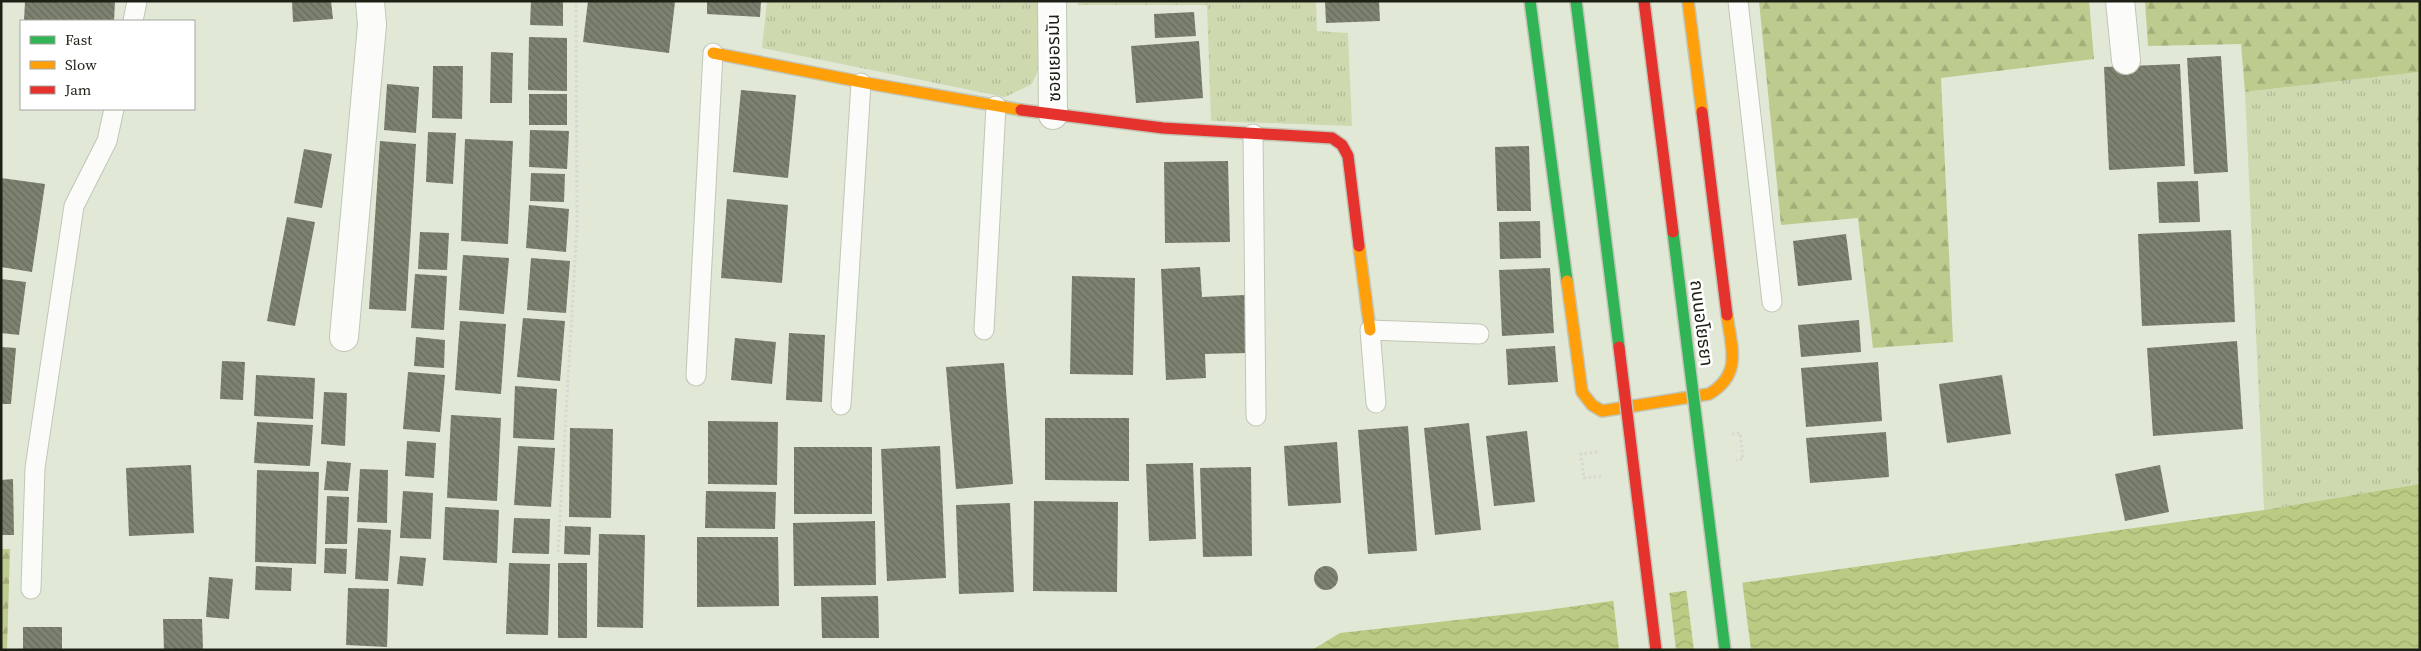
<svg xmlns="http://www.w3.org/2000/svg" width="2421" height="651" font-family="'Source Serif 4','Noto Sans Thai',serif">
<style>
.grass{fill:url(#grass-tufts)}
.forest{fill:url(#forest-firs)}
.water{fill:url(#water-waves)}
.pier{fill:#e2e8d6}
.building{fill:url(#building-back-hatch)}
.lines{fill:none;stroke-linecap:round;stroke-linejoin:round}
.lane-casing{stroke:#c1c6b7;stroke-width:21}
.street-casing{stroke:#c1c6b7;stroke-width:30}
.fast-casing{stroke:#c1c6b7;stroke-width:14}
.slow-casing{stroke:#c1c6b7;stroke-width:14}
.jam-casing{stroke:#c1c6b7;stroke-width:14}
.path{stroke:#d6d8d2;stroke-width:3;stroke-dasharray:2.5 2.5;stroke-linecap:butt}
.lane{stroke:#fbfcf9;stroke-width:19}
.street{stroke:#fbfcf9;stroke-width:28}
.fast{stroke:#30b455;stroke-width:11}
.slow{stroke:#ff9f0a;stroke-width:11}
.jam{stroke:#e5322d;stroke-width:11}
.fast-bridge-casing{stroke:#c1c6b7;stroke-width:14;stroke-linecap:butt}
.jam-bridge-casing{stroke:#c1c6b7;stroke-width:14;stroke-linecap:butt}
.fast-bridge{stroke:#30b455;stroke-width:11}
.jam-bridge{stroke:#e5322d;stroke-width:11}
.labels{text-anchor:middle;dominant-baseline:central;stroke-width:5;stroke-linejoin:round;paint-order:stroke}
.street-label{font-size:18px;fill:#1d2015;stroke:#fff}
</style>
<defs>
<pattern id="grass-tufts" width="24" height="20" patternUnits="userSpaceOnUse" patternTransform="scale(1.25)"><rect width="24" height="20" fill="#ced9b0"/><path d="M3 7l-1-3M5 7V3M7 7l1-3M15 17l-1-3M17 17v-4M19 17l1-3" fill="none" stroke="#b0ba96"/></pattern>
<pattern id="forest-firs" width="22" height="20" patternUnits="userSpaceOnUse" patternTransform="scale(1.25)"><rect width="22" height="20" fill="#bdcb8e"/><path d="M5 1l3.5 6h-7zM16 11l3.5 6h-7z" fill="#a2ae7a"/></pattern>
<pattern id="water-waves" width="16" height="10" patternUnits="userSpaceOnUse" patternTransform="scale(1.25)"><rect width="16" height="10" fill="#bbcb83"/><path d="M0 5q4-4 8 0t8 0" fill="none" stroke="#a0ae70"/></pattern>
<pattern id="building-back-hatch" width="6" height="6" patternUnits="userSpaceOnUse" patternTransform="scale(1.25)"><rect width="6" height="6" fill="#7d8270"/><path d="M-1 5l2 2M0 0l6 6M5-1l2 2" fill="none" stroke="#666a5b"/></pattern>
</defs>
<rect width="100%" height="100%" fill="#e2e8d6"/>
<g class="grass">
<polygon points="767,1 1042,1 1043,59 1032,84 1005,97 762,48"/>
<polygon points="1078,1 1316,1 1317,31 1348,33 1352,126 1211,121 1207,5 1078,5"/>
<polygon points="2420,72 2420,484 2264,510 2245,92"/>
</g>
<g class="forest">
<polygon points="1759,1 2089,1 2094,59 1941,78 1953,342 1873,348 1858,218 1781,225"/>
<polygon points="2145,1 2420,1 2420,72 2245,92 2241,44 2148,46"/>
<polygon points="1,549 10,549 7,650 1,650"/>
</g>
<polygon class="water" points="2420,484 2420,650 1312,650 1340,633 1547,610 2264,510"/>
<g class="pier">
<polygon points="1742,580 1751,650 1694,650 1686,588"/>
<polygon points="1669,590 1676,650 1619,650 1613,598"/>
</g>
<g class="building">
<polygon points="25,1 115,1 114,21 24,21"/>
<polygon points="292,1 331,1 333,19 293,22"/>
<polygon points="531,1 563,1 563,26 530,25"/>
<polygon points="588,1 675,2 669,53 583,42"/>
<polygon points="707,1 761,1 760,17 707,14"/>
<polygon points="1325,1 1379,1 1380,21 1326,23"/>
<polygon points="1194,12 1196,36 1155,38 1154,14"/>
<polygon points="529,37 567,38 567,91 528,90"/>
<polygon points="1199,41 1203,98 1136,103 1131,46"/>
<polygon points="491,52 513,53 512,103 490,103"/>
<polygon points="2221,56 2228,172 2194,174 2187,58"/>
<polygon points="2180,64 2185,166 2109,170 2104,67"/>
<polygon points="433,66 463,66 462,119 432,118"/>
<polygon points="387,84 419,87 416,133 384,130"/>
<polygon points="741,90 796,95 788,178 733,172"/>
<rect x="529" y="94" width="38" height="31"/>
<polygon points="530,130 569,131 567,169 529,167"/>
<polygon points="428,132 456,133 453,184 426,182"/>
<polygon points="465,139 513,141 508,244 461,241"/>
<polygon points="380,141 416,144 406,311 369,309"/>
<polygon points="1529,146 1531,211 1497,211 1495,147"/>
<polygon points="304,149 332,154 322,208 294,203"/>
<polygon points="1228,161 1230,242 1165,243 1164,162"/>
<polygon points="531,173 565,174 564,202 530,201"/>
<polygon points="1,178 45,184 32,272 1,267"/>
<polygon points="2198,181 2200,222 2159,223 2157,182"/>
<polygon points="727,199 788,205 782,283 721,278"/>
<polygon points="529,205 569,209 566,252 526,248"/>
<polygon points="287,217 315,222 295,326 267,321"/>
<polygon points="1540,221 1541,258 1500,259 1499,222"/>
<polygon points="2231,230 2235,322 2142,326 2138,234"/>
<polygon points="420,232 449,233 447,270 418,269"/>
<polygon points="1846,234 1852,280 1798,286 1793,241"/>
<polygon points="463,255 509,258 504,314 459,310"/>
<polygon points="531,258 570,261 566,313 527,310"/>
<polygon points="1200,267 1202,297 1245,295 1248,353 1205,354 1206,378 1166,380 1161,269"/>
<polygon points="1550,268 1554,333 1502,336 1499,270"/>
<polygon points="415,274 447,276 444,330 411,328"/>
<polygon points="1072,276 1135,278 1133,375 1070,374"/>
<polygon points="1,279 26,282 19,335 1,333"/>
<polygon points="523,318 565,321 560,381 517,377"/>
<polygon points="1859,320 1861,352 1801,357 1798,325"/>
<polygon points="460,321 506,324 501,394 455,390"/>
<polygon points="789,333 825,335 822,402 786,400"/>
<polygon points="416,337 445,340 444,368 414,366"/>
<polygon points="735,338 776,342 772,384 731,380"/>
<polygon points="2237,341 2243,429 2153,436 2147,348"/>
<polygon points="1555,346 1558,382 1508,385 1506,349"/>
<polygon points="1,347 16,348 11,404 1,404"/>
<polygon points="222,361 245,362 243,400 220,399"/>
<polygon points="1878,362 1882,421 1806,427 1801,368"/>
<polygon points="1004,363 1013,484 956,489 946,367"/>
<polygon points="408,372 445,375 440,432 403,429"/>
<polygon points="256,375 315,378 313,419 254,416"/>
<polygon points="2002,375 2011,434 1947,443 1939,384"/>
<polygon points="515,386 557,389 554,440 513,438"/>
<polygon points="324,392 347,393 345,446 321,444"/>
<polygon points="451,415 501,418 497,501 447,498"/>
<polygon points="1045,418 1129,418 1129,481 1045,480"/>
<polygon points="708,421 778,422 777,485 708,484"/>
<polygon points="257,422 313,425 310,466 254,463"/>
<polygon points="1469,423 1481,530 1435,535 1424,428"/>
<polygon points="1408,426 1417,551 1368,554 1358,430"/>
<polygon points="570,428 613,429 611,518 569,517"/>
<polygon points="1527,431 1535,502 1494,506 1486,436"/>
<polygon points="1886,432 1889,477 1810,483 1806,438"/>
<polygon points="407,441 436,443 434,478 405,476"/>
<polygon points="1337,442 1341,503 1288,506 1284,446"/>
<polygon points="518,446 555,448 551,507 514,505"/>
<polygon points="940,446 946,578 887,581 881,449"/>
<rect x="794" y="447" width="78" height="67"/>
<polygon points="327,461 351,463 348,491 324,490"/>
<polygon points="1193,463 1196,539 1149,541 1146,464"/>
<polygon points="191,465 194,533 129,536 126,468"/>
<polygon points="2160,465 2169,512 2125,521 2115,474"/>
<polygon points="1251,467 1252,556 1203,557 1200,468"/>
<polygon points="360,469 388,470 387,523 357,522"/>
<polygon points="257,470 319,472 316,564 255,562"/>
<polygon points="13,479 14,535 1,535 1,480"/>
<polygon points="403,491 433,493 431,539 400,538"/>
<polygon points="706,491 776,492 775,529 705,528"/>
<polygon points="327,496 349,497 347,544 325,544"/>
<polygon points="1034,501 1118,502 1117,592 1033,591"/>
<polygon points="1010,503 1014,592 959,594 956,505"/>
<polygon points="445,507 499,510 497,563 443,560"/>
<polygon points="514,518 550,519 549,554 512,553"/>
<polygon points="875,521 876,585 794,586 793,523"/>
<polygon points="565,526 591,527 590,555 564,554"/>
<polygon points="358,528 391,530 388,581 355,579"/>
<polygon points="599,534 645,535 643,628 597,627"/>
<polygon points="697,537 778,537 779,606 697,607"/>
<polygon points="325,548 347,549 346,574 324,573"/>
<polygon points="400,556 426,558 423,586 397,584"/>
<polygon points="509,563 550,564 548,635 506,634"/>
<rect x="558" y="563" width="29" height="75"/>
<circle cx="1326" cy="578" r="12"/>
<polygon points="256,566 292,568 291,591 255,590"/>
<polygon points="209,577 233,579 229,619 206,617"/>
<polygon points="348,588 389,589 387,647 346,645"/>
<polygon points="878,596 879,638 822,638 821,597"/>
<polygon points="163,619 202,619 203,649 164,650"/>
<rect x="23" y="627" width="39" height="23"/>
</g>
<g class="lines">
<defs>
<g id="lane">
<polyline points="1738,1 1772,302"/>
<polyline points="133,21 137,1"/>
<polyline points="1253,134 1256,416"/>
<polyline points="984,330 996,106"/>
<polyline points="696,376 713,53"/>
<polyline points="1376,403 1370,330 1479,334"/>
<polyline points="841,405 861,83"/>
<polyline points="31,589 35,468 74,206 107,141 114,109"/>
</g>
<g id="street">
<polyline points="1052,1 1053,115"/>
<polyline points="2120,1 2126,60"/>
<polyline points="344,337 372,25 370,1"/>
</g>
<polyline id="fast" points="1530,1 1567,281"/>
<g id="slow">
<polyline points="1688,1 1702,112"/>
<polyline points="713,53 872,84 1021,110"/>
<polyline points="1359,246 1370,330"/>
<path d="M1567 281 1582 392 1592 405 1602 411 1709 394C1743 374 1731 347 1727 315"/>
</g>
<g id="jam">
<polyline points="1021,110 1163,128 1332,138 1342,145 1348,156 1359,246"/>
<polyline points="1702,112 1727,315"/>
</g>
</defs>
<use href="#lane" class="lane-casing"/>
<use href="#street" class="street-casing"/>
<use href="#fast" class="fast-casing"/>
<use href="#slow" class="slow-casing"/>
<use href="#jam" class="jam-casing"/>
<g class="path">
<polyline points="1732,434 1740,433 1743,459 1736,460"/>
<polyline points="1597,452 1581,454 1584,478 1602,476"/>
<polyline points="558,552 577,226 576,1"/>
</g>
<use href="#lane" class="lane"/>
<use href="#street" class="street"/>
<use href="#fast" class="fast"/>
<use href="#slow" class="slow"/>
<use href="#jam" class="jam"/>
<defs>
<g id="fast-bridge">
<polyline points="1576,1 1619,347"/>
<polyline points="1673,232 1725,650"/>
</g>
<g id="jam-bridge">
<polyline points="1644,1 1673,232"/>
<polyline points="1619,347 1656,650"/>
</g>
</defs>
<use href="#fast-bridge" class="fast-bridge-casing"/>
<use href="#jam-bridge" class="jam-bridge-casing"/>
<use href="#fast-bridge" class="fast-bridge"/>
<use href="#jam-bridge" class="jam-bridge"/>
</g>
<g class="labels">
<g class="street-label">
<text transform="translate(1053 58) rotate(-91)">ซอยเยอรมัน</text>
<text transform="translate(1702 323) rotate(83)">ถนนอโยธยา</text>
</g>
</g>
<rect width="2421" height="651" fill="none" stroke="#1d2015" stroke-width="5"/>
<rect x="20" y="20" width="175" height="90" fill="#ffffff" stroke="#a5a6a1"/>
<rect x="30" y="36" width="25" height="8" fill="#30b455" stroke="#a5a6a1"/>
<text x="65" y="45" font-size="15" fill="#1d2015">Fast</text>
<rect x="30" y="61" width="25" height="8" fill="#ff9f0a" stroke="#a5a6a1"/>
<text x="65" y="70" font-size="15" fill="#1d2015">Slow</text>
<rect x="30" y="86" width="25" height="8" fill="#e5322d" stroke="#a5a6a1"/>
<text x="65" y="95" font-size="15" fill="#1d2015">Jam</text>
</svg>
